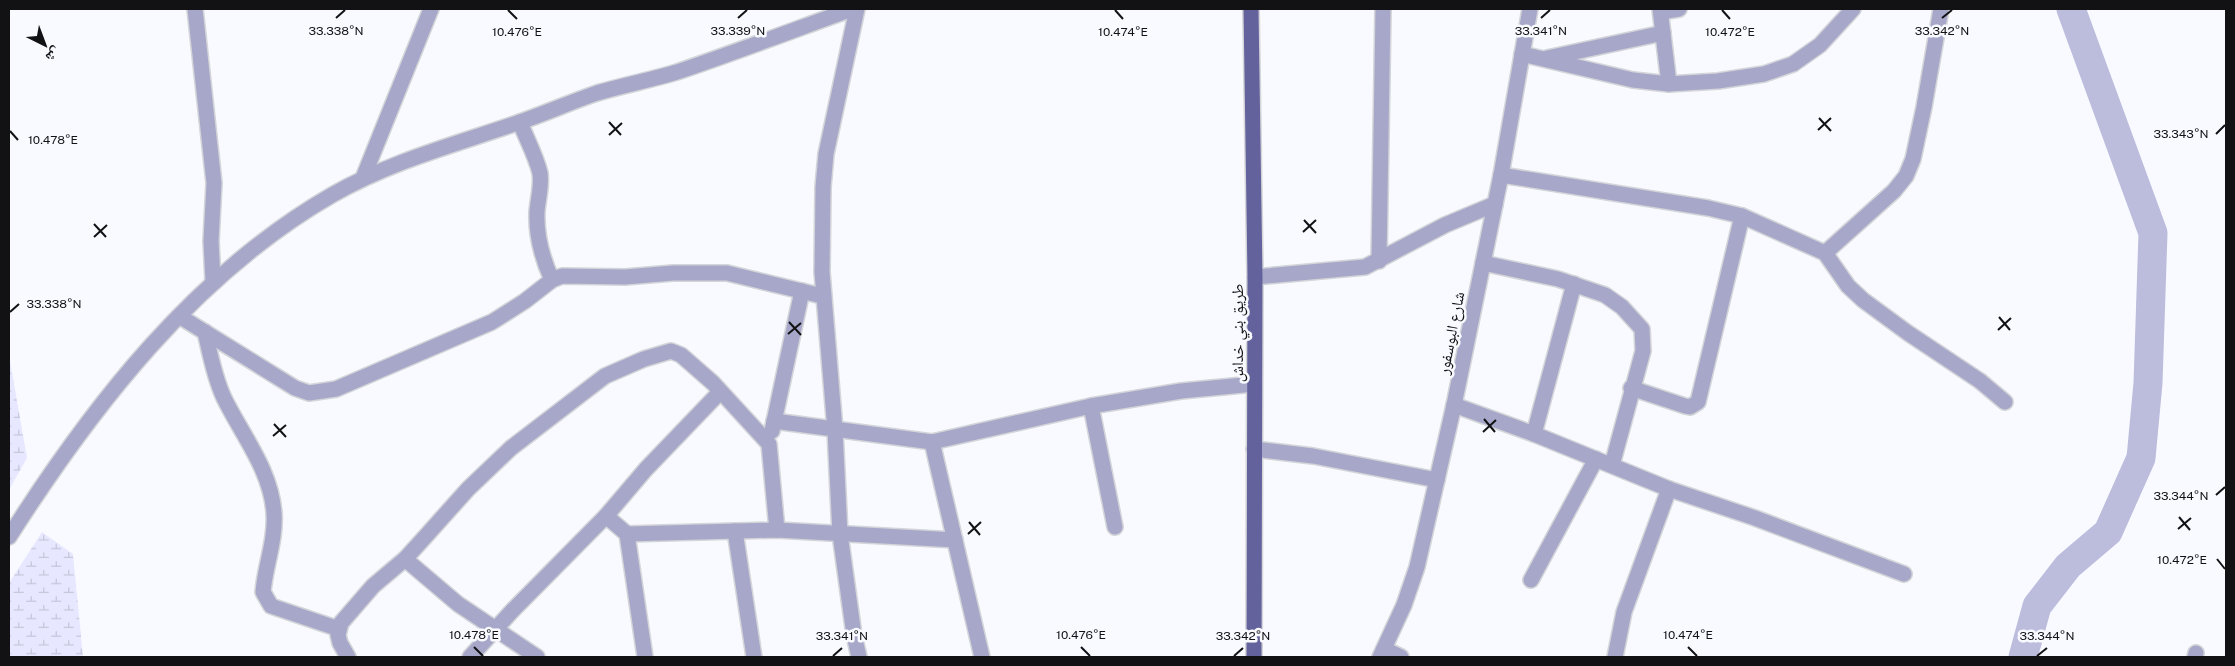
<svg xmlns="http://www.w3.org/2000/svg" width="2235" height="666" font-family="'Public Sans','Noto Naskh Arabic',sans-serif">
<style>
.wetland{fill:url(#wetland-marsh)}
.lines{fill:none;stroke-linecap:round;stroke-linejoin:round}
.river{stroke:#bcbcdd;stroke-width:29}
.minor-casing{stroke:#d4d5d9;stroke-width:18}
.major-casing{stroke:#d4d5d9;stroke-width:18}
.minor{stroke:#a7a8c9;stroke-width:15}
.major{stroke:#64629c;stroke-width:15}
.ticks{fill:none;stroke:#121214;stroke-width:2}
.labels{text-anchor:middle;dominant-baseline:central;stroke-width:5;stroke-linejoin:round;paint-order:stroke}
.street-label{font-size:16px;fill:#121214;stroke:#f9faff}
.ticks-label{font-size:12px;text-anchor:middle;fill:#121214;stroke:#f9faff;stroke-width:5;stroke-linejoin:round;paint-order:stroke}
</style>
<defs>
<pattern id="wetland-marsh" width="20" height="14" patternUnits="userSpaceOnUse" patternTransform="scale(1.25)"><rect width="20" height="14" fill="#e7e8ff"/><path d="M1 5h8M5 5V1M11 12h8M15 12V8" fill="none" stroke="#c5c6da"/></pattern>
</defs>
<rect width="100%" height="100%" fill="#f9faff"/>
<g class="wetland">
<polygon points="9,355 27,458 9,490"/>
<polygon points="42,532 73,554 83,657 9,657 9,583"/>
</g>
<g class="lines">
<polyline class="river" points="2023,657 2037,606 2068,566 2108,532 2141,458 2148,383 2153,233 2071,9"/>
<defs>
<g id="minor">
<polyline points="195,9 214,183 211,241 213,281"/>
<polyline points="857,9 826,154 823,187 822,272 835,430 840,534 854,635 859,657"/>
<polyline points="1660,9 1669,84"/>
<polyline points="1661,12 1679,9"/>
<polyline points="1522,54 1633,80 1669,84 1718,81 1764,74 1793,64 1820,45 1853,9"/>
<polyline points="1547,58 1663,33"/>
<path d="M520 122C526 138 536 156 540 173 542 186 538 198 537 212 536 235 542 258 552 280"/>
<polyline points="1501,175 1708,208 1742,216 1825,253 1848,286 1863,300 1908,333 1980,381 2005,402"/>
<polyline points="363,178 431,9"/>
<polyline points="1825,253 1894,191 1906,176 1913,159 1924,107 1941,9"/>
<polyline points="1379,261 1383,9"/>
<polyline points="1483,263 1558,279 1605,295 1622,307 1642,329 1643,351 1612,465"/>
<polyline points="1255,277 1365,267 1445,225 1495,204"/>
<polyline points="179,316 295,388 309,393 336,389 492,322 525,301 552,280 562,276 625,277 673,273 727,273 822,296"/>
<path d="M205 332C210 353 214 377 224 398 242 435 271 470 274 513 276 540 265 566 263 592L271 606 339 629"/>
<polyline points="1631,388 1685,406 1690,407 1698,402 1742,216"/>
<polyline points="1454,405 1534,434 1669,489 1755,518 1904,574"/>
<polyline points="1091,406 1115,527"/>
<polyline points="774,421 932,442 1091,406 1181,391 1254,384"/>
<polyline points="772,431 802,291"/>
<polyline points="1534,434 1574,284"/>
<polyline points="932,442 982,657"/>
<polyline points="1254,449 1313,456 1437,480"/>
<polyline points="606,516 627,534 645,657"/>
<polyline points="735,531 754,657"/>
<polyline points="627,534 777,530 955,540"/>
<path d="M9 537C93 405 195 274 332 195 391 161 457 144 520 122 546 113 571 102 597 93 624 85 651 80 677 72 736 52 794 30 852 9"/>
<polyline points="405,559 458,604 537,657"/>
<polyline points="1531,580 1596,459"/>
<polyline points="1384,649 1401,657"/>
<polyline points="348,657 340,643 338,635 341,623 373,586 405,559 425,537 468,489 511,448 605,376 644,359 671,351 681,355 713,383 769,444 777,530"/>
<polyline points="470,657 512,611 606,516 646,469 720,392"/>
<polyline points="1380,657 1404,605 1417,567 1454,405 1501,175 1530,9"/>
<polyline points="1615,657 1624,612 1669,489"/>
<polyline points="2195,657 2196,653"/>
</g>
<polyline id="major" points="1251,9 1255,277 1254,657"/>
</defs>
<use href="#minor" class="minor-casing"/>
<use href="#major" class="major-casing"/>
<use href="#minor" class="minor"/>
<use href="#major" class="major"/>
</g>
<path class="ticks" d="M508 10 517 19M1115 10 1123 19M1722 10 1730 19M336 18 345 10M738 18 747 10M1541 18 1550 10M1942 18 1952 10M1819 118 1831 131M609 122 621 135M1818 130 1831 118M10 131 18 140M2216 134 2225 125M609 135 622 123M1304 220 1316 233M94 224 106 237M1303 232 1316 220M94 237 107 225M10 312 19 304M1999 317 2010 330M789 322 801 335M1998 330 2011 318M788 334 801 323M1484 419 1495 432M274 424 286 437M1483 432 1496 420M273 436 286 425M2216 495 2225 487M2179 517 2190 530M969 522 980 535M2178 529 2191 518M968 534 981 522M2217 559 2225 569M474 647 483 656M1081 647 1090 656M1688 647 1697 656M833 656 842 648M1234 656 1243 648M2037 656 2047 648"/>
<g class="labels">
<g class="street-label">
<text transform="translate(1237 333) rotate(-90)">طريق بني خداش</text>
<text transform="translate(1451 333) rotate(-79)">شارع البوسفور</text>
</g>
</g>
<g class="ticks-label">
<text x="336" y="35">33.338°N</text>
<text x="738" y="35">33.339°N</text>
<text x="1541" y="35">33.341°N</text>
<text x="1942" y="35">33.342°N</text>
<text x="517" y="36">10.476°E</text>
<text x="1123" y="36">10.474°E</text>
<text x="1730" y="36">10.472°E</text>
<text x="2181" y="138">33.343°N</text>
<text x="53" y="144">10.478°E</text>
<text x="54" y="308">33.338°N</text>
<text x="2181" y="500">33.344°N</text>
<text x="2182" y="564">10.472°E</text>
<text x="474" y="639">10.478°E</text>
<text x="1081" y="639">10.476°E</text>
<text x="1688" y="639">10.474°E</text>
<text x="842" y="640">33.341°N</text>
<text x="1243" y="640">33.342°N</text>
<text x="2047" y="640">33.344°N</text>
</g>
<rect width="2235" height="666" fill="none" stroke="#121214" stroke-width="20"/>
<g transform="translate(45 45) rotate(138)" stroke="#f9faff" stroke-width="4" paint-order="stroke">
<path d="M0-4L9 19L0 12L-9 19Z" fill="#121214"/>
<text y="-8" font-size="14" font-weight="bold" text-anchor="middle" fill="#121214">ش</text>
</g>
</svg>
